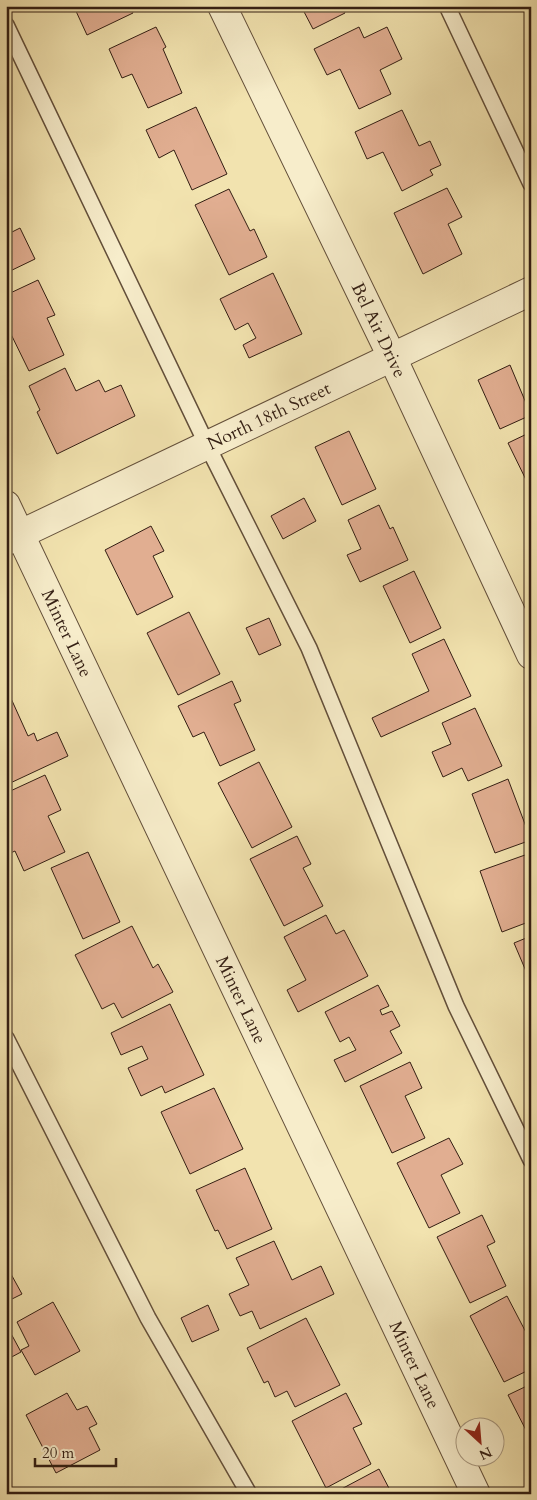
<svg xmlns="http://www.w3.org/2000/svg" width="537" height="1500" font-family="Cardo,serif">
<style>
.building{fill:#e1ae91;stroke:#331e13}
.lines{fill:none;stroke-linecap:round;stroke-linejoin:round}
.service-casing{stroke:#634f3a;stroke-width:18}
.minor-casing{stroke:#634f3a;stroke-width:30}
.tertiary-casing{stroke:#634f3a;stroke-width:30}
.service{stroke:#f7edcb;stroke-width:15}
.minor{stroke:#f7edcb;stroke-width:28}
.tertiary{stroke:#f7edcb;stroke-width:28}
.labels{text-anchor:middle;dominant-baseline:central;stroke-width:4.5;stroke-linejoin:round;paint-order:stroke}
.street-label{font-size:18px;fill:#331e13;stroke:#f7edcb}
</style>
<rect width="100%" height="100%" fill="#f2e3af"/>
<filter id="stains"><feTurbulence type="fractalNoise" baseFrequency=".004" numOctaves="4"/><feColorMatrix values="0 0 0 0 .2 0 0 0 0 .09 0 0 0 0 .02 0 0 0 .5 -.17"/></filter>
<radialGradient id="worn" r=".72"><stop offset=".6" stop-color="#630" stop-opacity="0"/><stop offset="1" stop-color="#630" stop-opacity=".3"/></radialGradient>
<g class="building">
<polygon points="80,6 130,6 133,13 87,35 75,9"/>
<polygon points="301,6 342,6 345,13 313,29"/>
<polygon points="156,27 166,47 163,49 182,93 148,108 132,74 122,78 109,49"/>
<polygon points="359,27 364,38 387,27 402,59 380,70 391,94 359,109 340,69 327,75 314,49"/>
<polygon points="196,107 227,174 192,190 174,150 159,158 146,130"/>
<polygon points="402,110 419,146 430,141 441,165 430,170 433,175 402,191 383,152 367,159 355,132"/>
<polygon points="447,188 462,217 448,224 462,254 423,274 394,213"/>
<polygon points="229,189 250,231 254,229 267,257 229,275 195,205"/>
<polygon points="20,228 35,259 6,273 6,235"/>
<polygon points="273,273 302,334 249,358 243,345 256,338 248,323 235,330 220,299"/>
<polygon points="38,280 55,315 47,318 64,355 29,371 6,324 6,295"/>
<polygon points="510,365 531,415 500,429 478,380"/>
<polygon points="65,368 76,391 99,380 105,392 121,385 135,416 57,454 37,412 40,410 29,386"/>
<polygon points="349,431 376,489 342,505 315,447"/>
<polygon points="531,432 531,490 508,443"/>
<polygon points="304,498 316,521 283,539 271,516"/>
<polygon points="379,505 390,529 393,527 408,560 360,582 347,555 361,549 348,520"/>
<polygon points="151,526 164,551 153,556 173,597 137,615 105,550"/>
<polygon points="414,571 441,628 410,643 383,586"/>
<polygon points="189,612 220,674 178,695 147,633"/>
<polygon points="269,618 281,645 259,655 246,628"/>
<polygon points="444,639 471,696 381,737 372,718 429,691 412,654"/>
<polygon points="232,681 241,701 234,704 255,750 220,766 204,732 193,737 178,706"/>
<polygon points="9,694 28,736 34,733 37,741 57,732 68,756 6,785 6,695"/>
<polygon points="475,708 502,766 468,781 462,768 443,777 432,752 451,744 442,723"/>
<polygon points="259,762 292,827 252,848 218,783"/>
<polygon points="45,775 61,810 48,816 65,852 24,871 15,851 6,855 6,793"/>
<polygon points="508,779 531,840 495,853 472,794"/>
<polygon points="297,836 311,864 303,868 323,906 284,926 250,859"/>
<polygon points="88,852 120,922 83,939 51,868"/>
<polygon points="525,855 531,871 531,921 502,932 480,871"/>
<polygon points="326,915 336,934 344,930 368,976 298,1012 287,990 306,980 284,937"/>
<polygon points="132,926 153,968 158,964 173,992 122,1018 114,1003 102,1009 75,955"/>
<polygon points="531,936 531,983 514,943"/>
<polygon points="378,985 389,1006 380,1010 382,1015 392,1011 400,1026 390,1031 402,1053 345,1082 334,1060 356,1050 349,1037 340,1042 325,1012"/>
<polygon points="170,1004 204,1075 165,1093 162,1086 141,1096 128,1068 148,1059 142,1046 121,1055 111,1033"/>
<polygon points="410,1062 422,1088 405,1096 425,1138 392,1153 360,1086"/>
<polygon points="214,1088 243,1149 190,1174 161,1112"/>
<polygon points="449,1138 463,1164 441,1175 460,1213 429,1228 397,1163"/>
<polygon points="245,1168 272,1229 227,1249 218,1230 215,1231 196,1190"/>
<polygon points="482,1215 495,1242 487,1246 506,1286 470,1303 437,1237"/>
<polygon points="274,1241 292,1280 321,1266 334,1294 260,1329 252,1311 240,1316 229,1294 249,1285 236,1258"/>
<polygon points="6,1265 22,1294 6,1302"/>
<polygon points="507,1296 531,1342 531,1369 504,1382 470,1316"/>
<polygon points="53,1302 80,1351 35,1375 21,1350 29,1346 17,1322"/>
<polygon points="208,1305 219,1330 192,1342 181,1318"/>
<polygon points="306,1318 340,1385 295,1407 287,1391 275,1397 268,1381 264,1383 247,1348"/>
<polygon points="8,1328 21,1352 6,1360 6,1329"/>
<polygon points="531,1384 531,1440 508,1395"/>
<polygon points="67,1393 77,1410 87,1406 97,1424 89,1428 100,1450 56,1473 26,1415"/>
<polygon points="346,1393 362,1424 353,1428 371,1464 326,1488 292,1421"/>
<polygon points="379,1469 392,1494 332,1494"/>
</g>
<g class="lines">
<defs>
<g id="service">
<polyline points="447,6 531,184"/>
<polyline points="6,25 207,445 309,648 456,1006 531,1160"/>
<polyline points="6,1038 148,1318 249,1494"/>
</g>
<g id="minor">
<path id="s1" d="M222 6 392 357 531 655"/>
<path id="s2" d="M6 505 476 1494"/>
</g>
<g id="tertiary">
<path id="s3" d="M6 541 531 291"/>
</g>
</defs>
<use href="#service" class="service-casing"/>
<use href="#minor" class="minor-casing"/>
<use href="#tertiary" class="tertiary-casing"/>
<use href="#service" class="service"/>
<use href="#minor" class="minor"/>
<use href="#tertiary" class="tertiary"/>
</g>
<g class="labels">
<g class="street-label">
<text stroke="none"><textPath href="#s1" startOffset="360">Bel Air Drive</textPath></text>
<text stroke="none"><textPath href="#s3" startOffset="291">North 18th Street</textPath></text>
<text stroke="none"><textPath href="#s2" startOffset="142">Minter Lane</textPath></text>
<text stroke="none"><textPath href="#s2" startOffset="548">Minter Lane</textPath></text>
<text stroke="none"><textPath href="#s2" startOffset="952">Minter Lane</textPath></text>
</g>
</g>
<rect width="537" height="1500" fill="none" stroke="#f2e3af" stroke-width="25"/>
<rect x="8" y="8" width="522" height="1485" fill="none" stroke="#331e13" stroke-width="2.5"/>
<rect x="12" y="12" width="512" height="1475" fill="none" stroke="#331e13"/>
<g transform="translate(480 1442) rotate(154)"><circle r="24" fill="#f7edcb" stroke="#a99a81"/>
<path d="M0-4L9 19L0 12L-9 19Z" fill="#8f2418"/>
<text y="-8" font-size="14" font-weight="bold" text-anchor="middle" fill="#331e13">N</text>
</g>
<path d="M35 1458v8h81v-8" fill="none" stroke="#331e13" stroke-width="2.5"/>
<text x="42" y="1458" font-size="15" fill="#331e13" stroke="#f7edcb" stroke-width="4" paint-order="stroke">20 m</text>
<rect width="100%" height="100%" filter="url(#stains)"/>
<rect width="100%" height="100%" fill="url(#worn)"/>
</svg>
